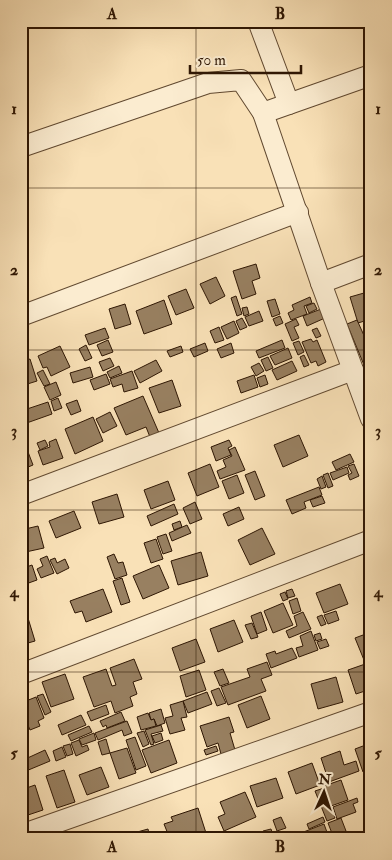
<svg xmlns="http://www.w3.org/2000/svg" width="392" height="860" font-family="'IM FELL Double Pica',serif">
<style>
.building{fill:#988061;stroke:#2e1603}
.lines{fill:none;stroke-linecap:round;stroke-linejoin:round}
.minor-casing{stroke:#614930;stroke-width:22}
.minor{stroke:#fbecd0;stroke-width:20}
.grid{fill:none;stroke:#2e1603;stroke-width:1;stroke-opacity:0.55}
.neatline{fill:none;stroke:#2e1603;stroke-width:2}
.grid-label{font-size:16px;text-anchor:middle;font-weight:bold;fill:#2e1603}
</style>
<rect width="100%" height="100%" fill="#f9e1b7"/>
<filter id="stains"><feTurbulence type="fractalNoise" baseFrequency=".004" numOctaves="4"/><feColorMatrix values="0 0 0 0 .2 0 0 0 0 .09 0 0 0 0 .02 0 0 0 .5 -.17"/></filter>
<radialGradient id="worn" r=".72"><stop offset=".6" stop-color="#630" stop-opacity="0"/><stop offset="1" stop-color="#630" stop-opacity=".3"/></radialGradient>
<g class="building">
<polygon points="256,264 260,278 252,281 256,294 242,299 233,271"/>
<polygon points="216,277 225,296 210,304 200,284"/>
<polygon points="186,289 194,308 176,315 168,296"/>
<polygon points="371,291 371,319 358,323 350,297"/>
<polygon points="236,296 242,314 237,316 231,298"/>
<polygon points="310,297 312,303 304,306 307,314 291,320 288,313 294,310 292,305"/>
<polygon points="275,299 280,314 272,317 267,301"/>
<polygon points="164,300 172,324 144,334 136,311"/>
<polygon points="314,303 317,309 309,313 306,306"/>
<polygon points="125,304 131,324 115,329 109,309"/>
<polygon points="247,307 249,314 244,316 242,308"/>
<polygon points="321,309 325,318 307,326 303,316"/>
<polygon points="259,311 263,321 249,326 245,317"/>
<polygon points="280,316 283,323 276,326 273,319"/>
<polygon points="242,318 247,327 240,330 236,321"/>
<polygon points="296,319 299,325 294,327 299,338 292,341 285,324"/>
<polygon points="357,320 371,351 371,363 364,365 347,324"/>
<polygon points="234,321 239,333 227,339 221,327"/>
<polygon points="219,327 224,340 215,343 210,331"/>
<polygon points="105,328 109,338 89,345 85,335"/>
<polygon points="317,328 321,336 316,338 312,330"/>
<polygon points="311,339 313,342 317,340 326,362 318,366 316,361 311,363 302,342"/>
<polygon points="108,340 113,352 102,356 97,345"/>
<polygon points="282,340 285,348 259,358 256,351"/>
<polygon points="299,341 304,352 298,355 293,343"/>
<polygon points="205,343 208,351 194,357 190,349"/>
<polygon points="231,343 234,353 221,358 217,349"/>
<polygon points="86,345 92,358 85,361 79,349"/>
<polygon points="60,346 70,367 51,376 47,367 43,368 38,356"/>
<polygon points="181,346 183,352 170,357 167,351"/>
<polygon points="288,348 292,358 275,365 270,356"/>
<polygon points="304,355 309,365 304,367 300,357"/>
<polygon points="268,357 273,368 266,371 261,360"/>
<polygon points="110,358 114,366 103,371 99,362"/>
<polygon points="30,359 37,381 21,386 21,362"/>
<polygon points="156,360 162,371 140,383 134,371"/>
<polygon points="292,361 297,371 277,380 272,370"/>
<polygon points="259,363 264,371 256,376 251,367"/>
<polygon points="119,366 122,373 110,378 107,372"/>
<polygon points="90,367 93,377 73,383 70,373"/>
<polygon points="43,370 50,384 44,386 37,373"/>
<polygon points="132,371 138,388 124,392 122,384 113,387 110,379"/>
<polygon points="106,374 110,384 94,390 90,380"/>
<polygon points="254,375 258,387 241,393 237,381"/>
<polygon points="265,375 268,384 260,387 257,378"/>
<polygon points="172,380 181,406 159,413 149,388"/>
<polygon points="56,382 61,395 50,400 44,387"/>
<polygon points="143,396 159,433 150,437 146,427 126,435 114,408"/>
<polygon points="58,398 62,408 54,411 51,401"/>
<polygon points="77,400 81,411 71,415 66,404"/>
<polygon points="48,402 52,414 21,425 21,411"/>
<polygon points="110,412 117,426 103,433 96,419"/>
<polygon points="93,417 103,441 75,454 65,429"/>
<polygon points="299,435 308,456 283,467 274,445"/>
<polygon points="56,439 63,458 43,465 38,451 50,447 49,442"/>
<polygon points="45,440 48,446 40,450 37,443"/>
<polygon points="229,440 232,446 228,448 231,455 216,461 211,447"/>
<polygon points="25,444 33,465 21,470 21,446"/>
<polygon points="235,447 245,470 220,479 217,471 226,467 223,460 232,456 229,450"/>
<polygon points="350,454 354,462 336,470 332,462"/>
<polygon points="210,464 219,487 197,496 188,473"/>
<polygon points="354,464 359,476 350,480 348,475 352,473 348,466"/>
<polygon points="347,467 349,473 333,480 330,473"/>
<polygon points="255,471 265,496 255,500 245,475"/>
<polygon points="328,473 333,486 328,488 323,475"/>
<polygon points="237,475 244,493 229,499 222,481"/>
<polygon points="322,476 326,487 321,489 317,479"/>
<polygon points="168,481 175,500 151,509 144,490"/>
<polygon points="319,487 322,495 304,502 306,508 292,514 286,500"/>
<polygon points="117,494 124,517 99,524 92,502"/>
<polygon points="322,496 325,503 313,507 310,500"/>
<polygon points="195,502 202,519 190,524 183,508"/>
<polygon points="174,504 178,514 151,526 147,516"/>
<polygon points="239,507 244,519 228,526 223,514"/>
<polygon points="74,511 81,528 56,538 49,521"/>
<polygon points="180,521 182,527 174,530 172,524"/>
<polygon points="187,525 191,533 172,541 169,533"/>
<polygon points="38,526 44,548 21,553 21,530"/>
<polygon points="262,528 275,554 250,565 238,540"/>
<polygon points="166,534 172,551 163,554 157,537"/>
<polygon points="156,539 163,559 151,563 144,543"/>
<polygon points="201,552 208,576 178,585 171,561"/>
<polygon points="114,554 118,563 123,562 127,575 115,579 107,557"/>
<polygon points="47,556 54,573 41,578 37,569 43,566 40,559"/>
<polygon points="55,558 57,563 65,559 69,568 57,574 50,560"/>
<polygon points="32,565 37,580 23,585 21,569"/>
<polygon points="159,565 169,588 143,599 133,576"/>
<polygon points="122,578 130,602 121,605 113,581"/>
<polygon points="340,584 348,604 324,613 316,593"/>
<polygon points="103,589 112,612 86,622 82,611 75,613 70,601"/>
<polygon points="292,589 295,596 288,598 286,591"/>
<polygon points="285,592 288,599 283,601 280,594"/>
<polygon points="297,598 301,611 293,614 289,601"/>
<polygon points="283,603 293,625 273,633 264,611"/>
<polygon points="336,611 339,620 328,624 324,615"/>
<polygon points="261,612 267,630 257,634 251,616"/>
<polygon points="303,612 311,629 289,638 286,631 297,626 294,616"/>
<polygon points="322,615 326,624 321,626 317,617"/>
<polygon points="28,618 35,641 21,645 21,620"/>
<polygon points="234,620 243,642 218,652 210,629"/>
<polygon points="252,623 258,637 251,639 245,625"/>
<polygon points="311,631 318,650 299,657 296,648 303,646 300,636"/>
<polygon points="371,631 371,642 369,643 364,634"/>
<polygon points="320,633 322,639 316,641 314,635"/>
<polygon points="363,635 371,655 371,657 364,660 355,638"/>
<polygon points="196,639 205,662 180,671 172,648"/>
<polygon points="326,639 329,646 320,649 317,642"/>
<polygon points="292,648 297,658 271,668 266,654 275,651 276,654"/>
<polygon points="134,659 142,679 133,682 137,694 130,697 133,706 115,713 111,701 94,707 83,677 106,669 112,686 116,685 110,668"/>
<polygon points="267,662 272,675 261,679 266,691 228,705 221,687 250,677 247,669"/>
<polygon points="371,662 371,689 356,694 348,670"/>
<polygon points="223,669 229,683 220,686 214,672"/>
<polygon points="199,670 206,690 186,697 180,676"/>
<polygon points="65,674 74,699 51,707 42,682"/>
<polygon points="336,677 343,702 318,709 311,684"/>
<polygon points="219,688 226,703 217,706 211,691"/>
<polygon points="207,692 212,704 188,713 183,701"/>
<polygon points="43,694 51,712 45,715 37,696"/>
<polygon points="261,696 270,719 247,728 238,705"/>
<polygon points="36,697 44,718 38,721 40,726 30,730 21,708 21,703"/>
<polygon points="183,701 187,717 181,718 185,730 170,734 165,718 173,716 170,705"/>
<polygon points="106,705 109,714 91,721 87,712"/>
<polygon points="161,709 165,723 157,726 154,719 151,720 149,713"/>
<polygon points="121,712 125,721 107,728 106,725 103,727 100,721"/>
<polygon points="148,713 151,720 154,719 156,726 141,730 137,717"/>
<polygon points="81,715 86,725 62,735 58,725"/>
<polygon points="229,717 234,732 230,733 235,750 221,754 218,743 207,747 200,726"/>
<polygon points="127,721 132,733 124,736 122,730 98,740 95,733"/>
<polygon points="161,725 163,731 151,734 154,744 151,745 145,730"/>
<polygon points="89,726 92,732 71,741 68,735"/>
<polygon points="144,731 149,744 143,747 137,733"/>
<polygon points="94,733 96,740 82,745 79,739"/>
<polygon points="161,733 163,740 155,743 152,736"/>
<polygon points="135,737 146,766 136,770 126,740"/>
<polygon points="106,739 110,753 102,755 98,742"/>
<polygon points="79,740 82,747 87,745 89,750 76,756 71,743"/>
<polygon points="169,740 177,763 151,773 142,750"/>
<polygon points="371,743 371,769 363,772 355,749"/>
<polygon points="70,744 73,754 67,756 63,746"/>
<polygon points="216,746 218,751 206,755 204,750"/>
<polygon points="62,747 66,757 56,761 53,751"/>
<polygon points="127,748 136,773 119,779 110,753"/>
<polygon points="45,750 50,761 26,771 21,761"/>
<polygon points="340,751 344,765 356,761 359,771 329,782 321,758"/>
<polygon points="312,763 320,785 296,794 288,772"/>
<polygon points="101,767 109,787 87,795 79,775"/>
<polygon points="64,770 75,802 57,808 46,776"/>
<polygon points="276,778 283,798 257,807 250,786"/>
<polygon points="341,780 348,800 331,806 324,786"/>
<polygon points="35,785 43,810 22,817 21,790"/>
<polygon points="324,788 335,818 327,821 315,791"/>
<polygon points="245,792 256,817 224,831 218,817 225,814 220,802"/>
<polygon points="357,798 358,802 353,804 356,812 337,819 333,807"/>
<polygon points="198,808 206,833 188,839 170,839 164,824 173,821 171,817"/>
<polygon points="281,817 286,828 277,831 273,820"/>
<polygon points="323,817 325,822 309,829 307,824"/>
<polygon points="341,818 346,831 333,836 328,823"/>
<polygon points="324,824 328,835 318,839 303,839 301,833"/>
<polygon points="148,829 150,839 124,839 123,836"/>
<polygon points="271,829 274,839 266,839 263,831"/>
</g>
<g class="lines">
<defs>
<g id="minor">
<polyline points="258,21 289,104"/>
<polyline points="263,113 371,75"/>
<polyline points="21,147 208,83 241,80 263,113 321,283 371,419"/>
<polyline points="321,283 371,264"/>
<polyline points="21,316 298,212"/>
<polyline points="21,495 353,370"/>
<polyline points="21,674 371,540"/>
<polyline points="21,835 371,712"/>
</g>
</defs>
<use href="#minor" class="minor-casing"/>
<use href="#minor" class="minor"/>
</g>
<path class="grid" d="M196 21V839M21 188H371M21 350H371M21 510H371M21 672H371"/>
<rect width="392" height="860" fill="none" stroke="#f9e1b7" stroke-width="55"/>
<g transform="translate(324 792) rotate(3)" stroke="#fbecd0" stroke-width="4" paint-order="stroke">
<path d="M0-4L9 19L0 12L-9 19Z" fill="#2e1603"/>
<text y="-8" font-size="14" font-weight="bold" text-anchor="middle" fill="#2e1603">N</text>
</g>
<path d="M190 65v8h111v-8" fill="none" stroke="#2e1603" stroke-width="2.5"/>
<text x="197" y="65" font-size="15" fill="#2e1603" stroke="#fbecd0" stroke-width="4" paint-order="stroke">50 m</text>
<rect x="28" y="28" width="336" height="804" class="neatline"/>
<g class="grid-label">
<text x="112" y="19">A</text>
<text x="280" y="19">B</text>
<text x="14" y="114">1</text>
<text x="378" y="114">1</text>
<text x="14" y="275">2</text>
<text x="378" y="275">2</text>
<text x="14" y="436">3</text>
<text x="378" y="436">3</text>
<text x="14" y="597">4</text>
<text x="378" y="597">4</text>
<text x="14" y="758">5</text>
<text x="378" y="758">5</text>
<text x="112" y="852">A</text>
<text x="280" y="852">B</text>
</g>
<rect width="100%" height="100%" filter="url(#stains)"/>
<rect width="100%" height="100%" fill="url(#worn)"/>
</svg>
